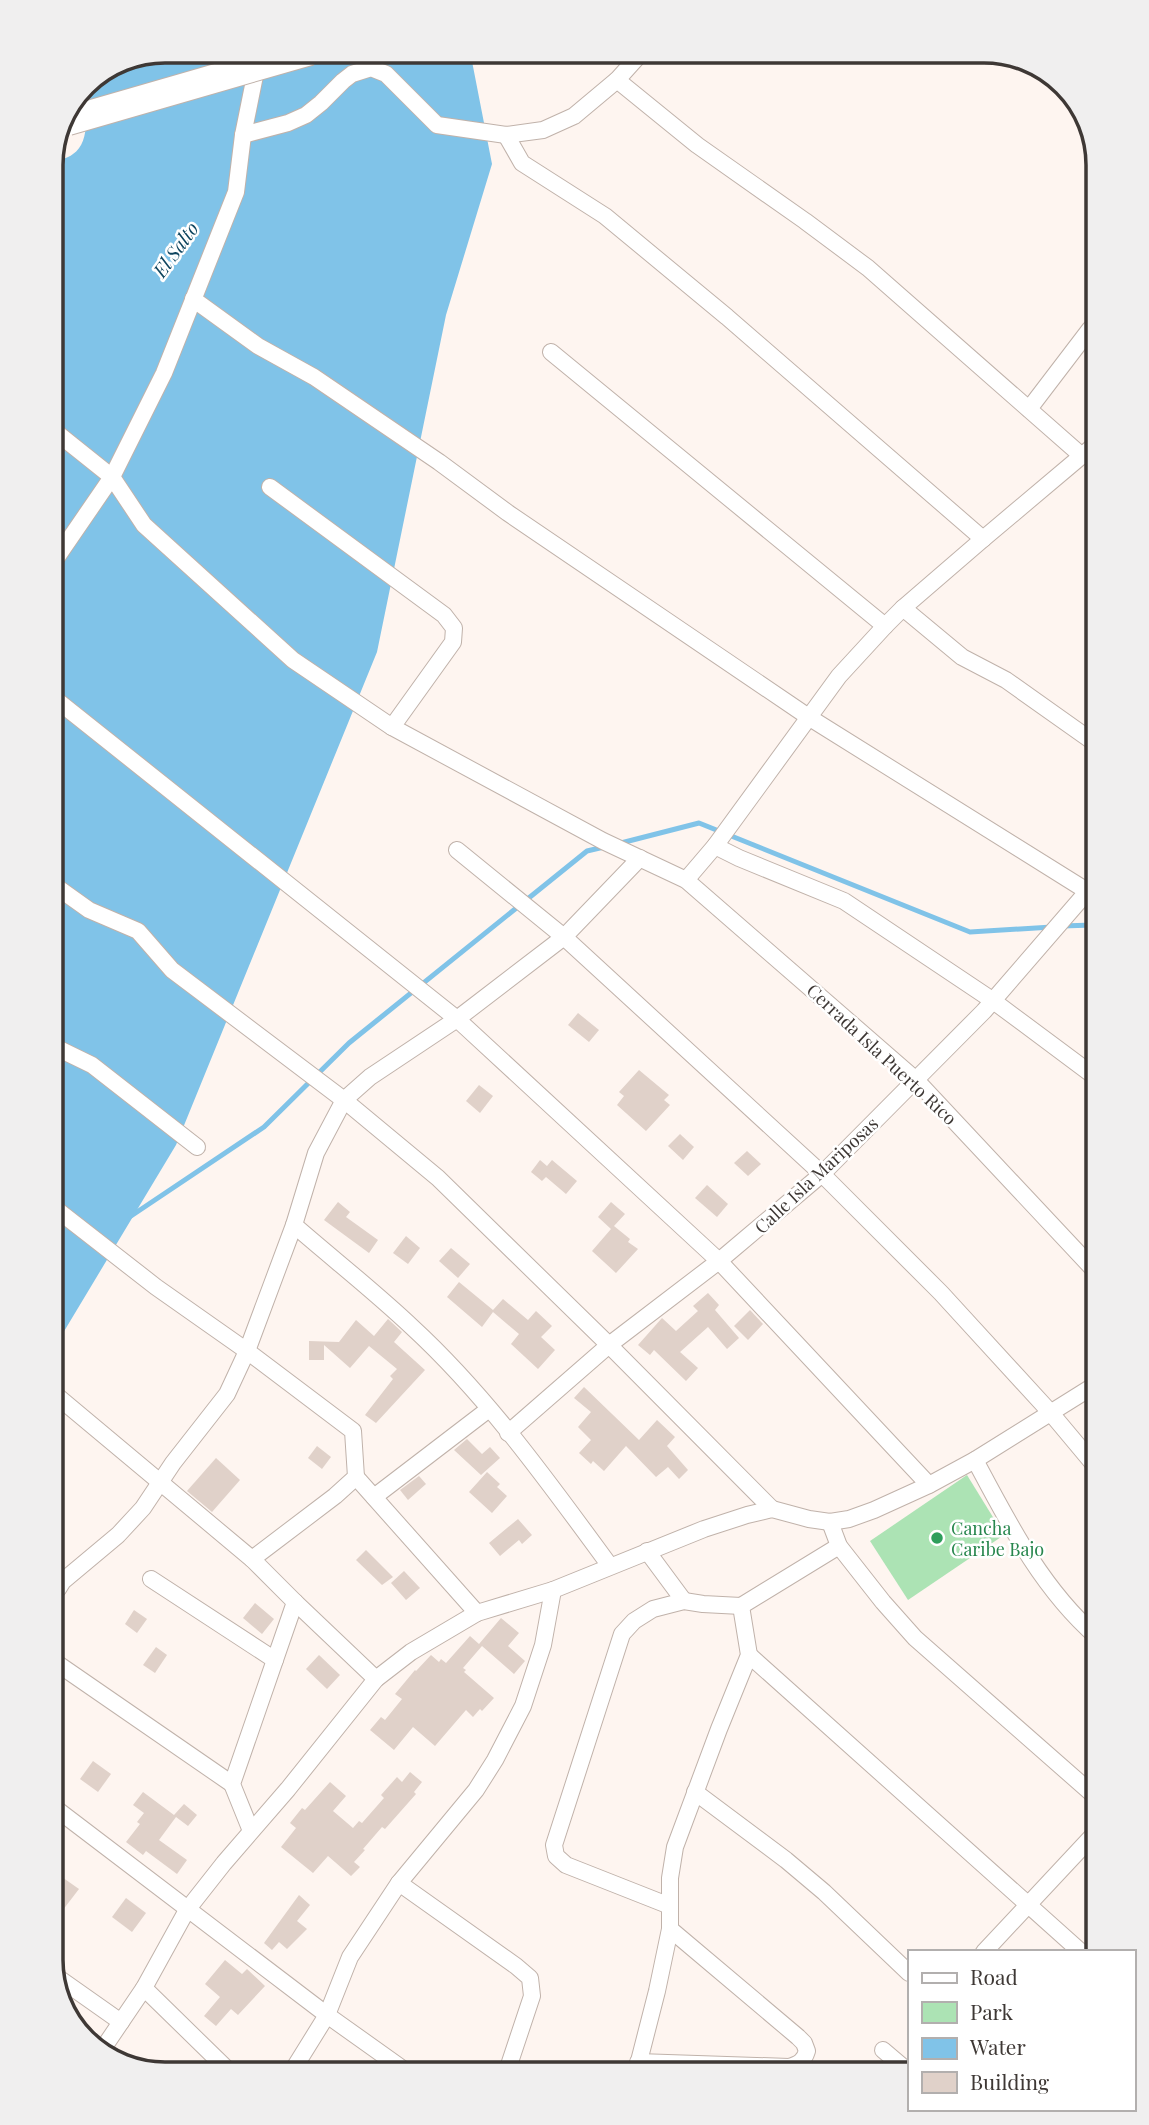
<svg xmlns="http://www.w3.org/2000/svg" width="1149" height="2125" font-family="'Playfair Display',serif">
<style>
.green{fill:#ace3b4}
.water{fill:#80c3e8}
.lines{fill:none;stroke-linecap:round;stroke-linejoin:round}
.stream{stroke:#80c3e8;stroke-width:5}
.building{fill:#e0d1c9}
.street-casing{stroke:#c0b2aa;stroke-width:18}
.street{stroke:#fff;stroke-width:16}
.highway-bridge-casing{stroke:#c0b2aa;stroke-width:30;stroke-linecap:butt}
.highway-bridge{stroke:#fff;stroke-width:28}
.leisure-dot{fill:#2e9e5b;stroke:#fff;stroke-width:2.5}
.labels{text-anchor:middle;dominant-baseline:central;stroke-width:5;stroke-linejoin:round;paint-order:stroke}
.street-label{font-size:18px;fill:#3e3835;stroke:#fff}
.leisure-label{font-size:18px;fill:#27864d;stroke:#fff;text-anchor:start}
.water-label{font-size:19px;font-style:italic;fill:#0e455f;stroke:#fff}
.rim{fill:none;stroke:#3e3835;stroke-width:3.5}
</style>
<rect width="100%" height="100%" fill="#fef5f0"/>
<polygon class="green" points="967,1475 1004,1535 908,1600 870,1541"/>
<path class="water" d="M165 51H470L492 164 446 315 377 652 176 1145 57 1343 51 162C58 160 67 159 73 154 90 143 88 110 80 94L85 84Z"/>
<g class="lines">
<g class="stream">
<polyline points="617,844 699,823 970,932 1052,927"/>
<polyline points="1062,926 1093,925"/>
<polyline points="131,1216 264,1127 349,1043 587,851 604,847"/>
</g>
</g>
<g class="building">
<polygon points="578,1013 599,1030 589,1042 568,1025"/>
<polygon points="639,1070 669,1095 664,1100 670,1105 646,1131 617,1105 624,1096 619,1092"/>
<polygon points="479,1085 493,1096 480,1113 466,1101"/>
<polygon points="680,1134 694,1147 683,1160 668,1146"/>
<polygon points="747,1151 761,1164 748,1176 734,1163"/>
<polygon points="540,1160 547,1166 552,1160 577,1181 566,1194 546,1177 542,1181 531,1172"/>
<polygon points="707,1185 728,1204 717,1217 695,1198"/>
<polygon points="338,1202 350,1212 346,1217 378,1240 369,1253 324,1220"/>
<polygon points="611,1202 625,1214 614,1226 630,1239 628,1242 638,1249 616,1273 592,1251 611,1229 598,1217"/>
<polygon points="406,1236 420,1248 408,1264 393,1253"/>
<polygon points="451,1248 470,1264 458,1278 439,1261"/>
<polygon points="459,1282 493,1310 503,1299 528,1320 536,1311 552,1326 541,1337 555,1350 538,1369 511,1344 519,1334 493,1312 482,1327 447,1297"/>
<polygon points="708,1293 719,1305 715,1310 739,1338 727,1349 708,1327 680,1352 698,1368 686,1381 654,1350 650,1355 638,1345 662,1318 676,1331 698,1311 693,1306"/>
<polygon points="750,1310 763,1324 748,1340 734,1326"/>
<polygon points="388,1319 402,1332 394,1342 425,1370 376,1423 365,1415 393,1379 390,1376 397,1369 369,1346 350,1368 324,1345 324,1360 309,1360 309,1341 339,1342 356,1320 374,1336"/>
<polygon points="584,1387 639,1440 657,1420 675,1437 667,1446 688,1470 679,1479 668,1467 656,1477 626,1446 604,1471 593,1461 591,1464 579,1453 591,1440 578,1427 591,1412 574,1398"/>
<polygon points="467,1439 482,1454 490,1447 500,1458 481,1475 454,1450"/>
<polygon points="317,1446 331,1457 322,1469 308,1458"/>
<polygon points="216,1458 240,1480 212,1512 187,1491"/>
<polygon points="487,1472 500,1484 497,1487 507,1496 492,1513 469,1492"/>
<polygon points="419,1476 426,1484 408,1500 400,1490"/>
<polygon points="518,1519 532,1535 522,1544 519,1540 500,1556 489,1543"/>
<polygon points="366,1550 393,1577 382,1585 356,1560"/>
<polygon points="404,1571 420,1588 406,1600 391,1583"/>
<polygon points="255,1603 274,1619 262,1634 243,1618"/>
<polygon points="134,1610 147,1619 137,1633 125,1624"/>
<polygon points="501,1618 519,1633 508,1646 525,1661 514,1674 482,1646 463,1668 466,1670 464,1672 494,1698 482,1711 480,1709 473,1717 466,1710 435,1746 413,1727 394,1750 370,1730 381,1717 385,1720 402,1699 395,1694 415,1670 416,1671 431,1655 439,1662 441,1659 446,1663 470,1636 479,1644"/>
<polygon points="156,1647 167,1655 155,1673 143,1665"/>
<polygon points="319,1655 340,1675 327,1689 306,1669"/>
<polygon points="93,1761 111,1774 98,1792 80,1779"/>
<polygon points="410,1772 422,1782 414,1792 416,1794 385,1829 382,1827 363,1849 365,1850 354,1862 360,1867 351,1876 328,1856 313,1873 281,1847 296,1828 290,1823 302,1808 305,1810 330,1782 346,1796 333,1811 353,1828 359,1821 362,1823 384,1798 381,1795 397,1777 402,1782"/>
<polygon points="143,1792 174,1815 184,1804 197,1815 188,1826 176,1817 159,1840 187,1860 177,1874 146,1851 143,1855 126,1842 140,1824 137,1822 144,1813 133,1805"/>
<polygon points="59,1875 79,1889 59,1915"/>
<polygon points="299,1895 310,1905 297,1921 307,1929 287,1949 279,1942 272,1950 264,1943"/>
<polygon points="126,1898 146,1913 132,1932 112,1917"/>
<polygon points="225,1960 242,1974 247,1969 265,1986 238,2015 231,2009 216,2026 204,2016 220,1997 205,1984"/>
</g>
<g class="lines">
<defs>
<g id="street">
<polyline points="1045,71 1067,92"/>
<polyline points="617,80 697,145 805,221 868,268 1082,456"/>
<polyline points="243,135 288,123 306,115 321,103 343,81 352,74 371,68 386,74 437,125 506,135 543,130 574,116 617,80 643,51"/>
<polyline points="506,135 522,163 605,216 727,317 983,539"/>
<polyline points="193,299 258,346 314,377 439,462 508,513 810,718 1087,891"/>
<polyline points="551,352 885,626"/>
<polyline points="1029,409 1090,329"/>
<polyline points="52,426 57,433 112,477 144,525 293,660 392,727 603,841 686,880 916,1080 1095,1271"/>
<polyline points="270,487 444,615 454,628 453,642 392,727"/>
<polyline points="53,563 112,477 164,373 236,192 243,135 260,51"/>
<polyline points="903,608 962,657 1006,680 1092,741"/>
<polyline points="54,698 457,1019 719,1261 929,1485"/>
<polyline points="715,846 739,858 844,901 992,1000 1094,1076"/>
<polyline points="457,850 564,937 822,1174 941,1293 1050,1412 1096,1467"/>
<polyline points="686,880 715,846 839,676 885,626 903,608 983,539 1091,448"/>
<polyline points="54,885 89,910 138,931 172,970 344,1100 438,1178 609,1345 772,1509"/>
<polyline points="55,1047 92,1065 197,1147"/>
<polyline points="56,1209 156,1287 247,1351 227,1394 173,1463 143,1508 118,1535 63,1581 58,1589"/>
<path d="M294 1225C333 1259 374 1291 412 1327 488 1397 549 1483 610 1566"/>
<polyline points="57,1396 252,1559"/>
<polyline points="508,1433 609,1345 719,1261 822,1174 984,1011 1093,885"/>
<path d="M975 1460C1009 1524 1042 1589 1097 1637"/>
<polyline points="356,1477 477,1613"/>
<polyline points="374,1497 489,1409"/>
<polyline points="830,1522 839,1546 883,1602 915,1638 1097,1798"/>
<polyline points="647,1551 684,1601"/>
<polyline points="151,1579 275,1660"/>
<polyline points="295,1602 376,1679"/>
<polyline points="749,1655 1081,1952"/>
<polyline points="58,1664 232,1784"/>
<polyline points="695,1792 786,1860 824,1892 909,1973"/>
<polyline points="59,1811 327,2015 291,2073"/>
<polyline points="251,1831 232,1784 295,1602 252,1559 335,1496 356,1477 353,1431 247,1351 294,1225 316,1153 344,1100 370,1077 457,1019 564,937 640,858"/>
<polyline points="399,1883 516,1966 530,1978 532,1996 507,2071"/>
<polyline points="670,1906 566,1865 556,1856 554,1845 622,1634 634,1621 653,1609 684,1601 703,1604 741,1606"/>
<polyline points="984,1952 1098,1830"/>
<polyline points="60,1979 121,2022"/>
<polyline points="144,1988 231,2073"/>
<polyline points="883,2050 903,2067"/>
<polyline points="100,2053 144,1988 187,1910 224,1863 288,1789 376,1679 411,1652 477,1613 553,1590 704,1529 747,1515 772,1509 809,1519 830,1522 849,1519 874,1510 929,1485 975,1460 1095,1385"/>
<path d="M638 2062 789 2067C799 2064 804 2061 807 2051L804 2043 798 2037 670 1929"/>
<polyline points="637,2069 657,1991 670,1929 670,1878 675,1847 719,1729 749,1655 741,1606 839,1546"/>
<polyline points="407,2072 327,2015 350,1957 399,1883 476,1790 495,1760 523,1706 543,1645 553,1590"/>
</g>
</defs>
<use href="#street" class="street-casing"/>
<use href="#street" class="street"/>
<defs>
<polyline id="highway-bridge" points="68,121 310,51"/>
</defs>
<use href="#highway-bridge" class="highway-bridge-casing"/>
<use href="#highway-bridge" class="highway-bridge"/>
</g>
<circle class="leisure-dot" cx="937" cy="1538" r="7"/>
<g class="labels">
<g class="street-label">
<text transform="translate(882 1054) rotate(43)">Cerrada Isla Puerto Rico</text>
<text transform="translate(816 1175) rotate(-43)">Calle Isla Mariposas</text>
</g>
<g class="leisure-label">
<text x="951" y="1528">Cancha<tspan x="951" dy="21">Caribe Bajo</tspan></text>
</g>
<g class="water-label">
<text transform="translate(175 249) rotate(-54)">El Salto</text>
</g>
</g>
<path d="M0 0H1149V2125H0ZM165 63H984A102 102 0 0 1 1086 165V1960A102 102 0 0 1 984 2062H165A102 102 0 0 1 63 1960V165A102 102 0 0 1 165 63Z" fill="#f0efef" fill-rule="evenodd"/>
<path class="rim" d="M165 63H984A102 102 0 0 1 1086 165V1960A102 102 0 0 1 984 2062H165A102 102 0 0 1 63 1960V165A102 102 0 0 1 165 63Z"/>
<rect x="908" y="1950" width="228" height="161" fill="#ffffff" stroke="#b2afae" stroke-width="2"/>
<rect x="922" y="1973" width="35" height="10" fill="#ffffff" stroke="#b2afae" stroke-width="2"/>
<text x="970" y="1985" font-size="21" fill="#3e3835">Road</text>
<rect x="922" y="2002" width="35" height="21" fill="#ace3b4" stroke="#b2afae" stroke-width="2"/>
<text x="970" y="2020" font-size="21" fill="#3e3835">Park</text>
<rect x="922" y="2038" width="35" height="21" fill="#80c3e8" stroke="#b2afae" stroke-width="2"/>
<text x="970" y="2055" font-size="21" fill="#3e3835">Water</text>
<rect x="922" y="2072" width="35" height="21" fill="#e0d1c9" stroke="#b2afae" stroke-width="2"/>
<text x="970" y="2090" font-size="21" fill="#3e3835">Building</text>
</svg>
